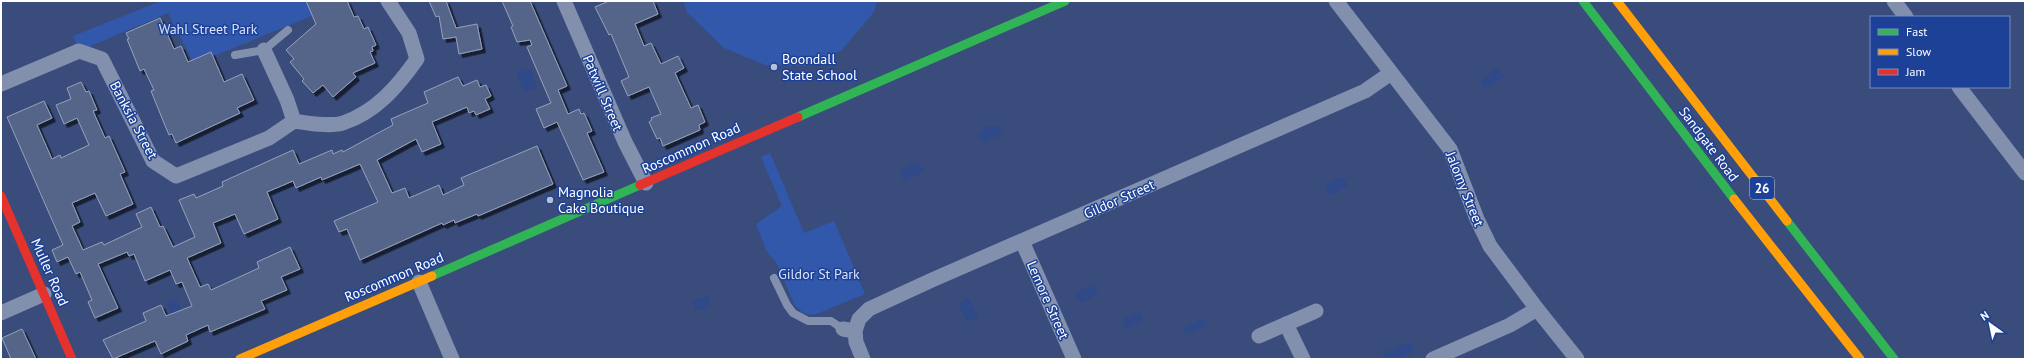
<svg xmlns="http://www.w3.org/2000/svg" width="2026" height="360" font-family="'PT Sans',sans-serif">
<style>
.green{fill:#3258ac}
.water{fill:#304a89}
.building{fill:#55658a;stroke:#96a1bb;filter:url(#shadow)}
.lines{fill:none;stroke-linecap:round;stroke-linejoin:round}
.lane{stroke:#828fad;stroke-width:8}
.street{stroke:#828fad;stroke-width:15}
.fast{stroke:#30b455;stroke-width:9}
.slow{stroke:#ff9f0a;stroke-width:9}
.jam{stroke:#e5322d;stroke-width:9}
.poi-dot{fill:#bac0d1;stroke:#1d4197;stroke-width:1.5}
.labels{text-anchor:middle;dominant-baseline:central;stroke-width:3;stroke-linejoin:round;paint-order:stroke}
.shield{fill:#1d4197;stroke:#bbc6e0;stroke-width:1}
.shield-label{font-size:13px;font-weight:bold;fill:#fff}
.park-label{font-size:14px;fill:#d8e3fb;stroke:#1d4197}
.poi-label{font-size:14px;fill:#fff;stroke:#1d4197;text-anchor:start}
.street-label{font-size:14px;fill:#fff;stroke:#1d4197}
</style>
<defs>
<filter id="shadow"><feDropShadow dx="3.5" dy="3.5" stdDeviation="0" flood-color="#0009"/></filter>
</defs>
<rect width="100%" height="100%" fill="#394c7b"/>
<g class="green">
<polygon points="161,1 314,1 319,13 194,64 168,13 79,51 73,36"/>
<polygon points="683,1 877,1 874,12 842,50 805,66 765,65 724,48 687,12"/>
<polygon points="770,153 804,233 834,221 865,294 819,313 813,315 803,313 795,306 777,264 766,250 756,224 782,206 761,157"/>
</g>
<g class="water">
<polygon points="1493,68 1496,68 1505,76 1485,89 1480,81 1488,77"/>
<polygon points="522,69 528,69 532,72 536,88 525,92 516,73"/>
<polygon points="990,125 992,128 999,125 1002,134 982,143 978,134 983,131 983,128"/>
<polygon points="919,162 924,172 904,181 899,171 911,163 914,164"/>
<polygon points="1342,176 1348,186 1330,196 1324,186"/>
<polygon points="1093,284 1098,294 1081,303 1075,293"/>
<polygon points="708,296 709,305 705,311 701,309 695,311 692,302 694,300"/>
<polygon points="969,298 978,317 967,322 958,303"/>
<polygon points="176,299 183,315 174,320 166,303"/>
<polygon points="1140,312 1144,320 1126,329 1122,320"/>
<polygon points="1201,319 1206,320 1208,325 1192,333 1186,333 1184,327"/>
<polygon points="1411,342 1414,352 1396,359 1386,359 1383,353"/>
</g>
<g class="building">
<polygon points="306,1 347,1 354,17 358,16 364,29 368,27 376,45 372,47 373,51 370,52 375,63 353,73 356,77 333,97 323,85 313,93 302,81 304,79 290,62 294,59 286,50 316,24"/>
<polygon points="429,1 446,1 456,28 477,24 482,49 459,54 456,37 443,39 439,16 436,17"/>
<polygon points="502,1 530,1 567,86 558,90 568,114 579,109 581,114 584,113 592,131 587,133 604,172 583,180 557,122 544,128 536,109 551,103 527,47 532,45 530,40 517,42 511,27 513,26"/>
<polygon points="609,1 653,1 658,14 635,24 644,46 651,43 661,64 678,56 684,68 675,73 691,108 698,105 705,122 699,125 700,130 663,146 660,138 657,139 649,122 652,120 651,118 661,114 649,87 628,96 621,81 629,77 611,34 609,35 595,7"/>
<polygon points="160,18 174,49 181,46 188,62 211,52 224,82 242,74 254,100 237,108 240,113 176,143 172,134 169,135 164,123 151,91 154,90 144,69 140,71 127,39 129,39 126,33"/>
<polygon points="458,77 463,86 477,80 480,87 486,85 491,96 485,99 490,109 476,115 474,111 469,113 467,107 432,122 441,144 422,152 416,139 377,160 392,193 405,188 409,198 439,185 443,195 464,185 461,178 537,146 553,184 478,216 477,214 455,223 454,220 443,225 442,223 360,260 347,229 339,232 334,221 378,202 360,164 322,180 321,177 296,188 293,181 267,192 278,219 244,234 235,214 213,223 221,243 187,258 200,287 208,284 211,290 259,268 257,262 290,247 300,269 281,277 287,290 261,301 265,309 210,332 208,325 186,335 188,341 161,354 155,341 113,359 103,340 146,321 143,313 161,305 166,316 192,306 182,282 176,284 170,270 145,281 134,254 129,256 127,252 98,264 118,308 95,318 88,302 92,300 80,272 76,274 68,257 57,262 52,250 63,245 7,117 44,101 52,118 37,125 52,159 60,155 61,158 89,145 77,118 64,124 56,105 71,99 67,88 81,82 86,92 89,91 97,110 93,111 105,138 109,136 125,172 120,174 133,204 106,216 95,193 72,203 80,222 72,226 83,250 102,242 104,245 142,227 136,214 151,207 160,227 163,226 173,247 195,237 179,200 194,194 196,198 223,186 222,182 293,150 299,164 332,150 333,154 342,150 343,152 393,125 391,119 428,103 424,92"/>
<polygon points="22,329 36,359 11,359 2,338"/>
</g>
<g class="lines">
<g class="lane">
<polyline points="235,55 264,50 288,30"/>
<polyline points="774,278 787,305 793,313 808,321 831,321 843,329"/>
</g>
<g class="street">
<polyline points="564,1 625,142 646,183"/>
<polyline points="1336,1 1450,149 1477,219 1490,246 1537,309 1577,359"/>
<polyline points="1894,1 1906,17"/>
<path d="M264 50 287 100 294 121C307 123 331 127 343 123 376 112 398 86 417 59L409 33 388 1"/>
<polyline points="1,84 79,51 102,59 153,161 176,176 269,138 294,121"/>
<polyline points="1959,87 2025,173"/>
<polyline points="1022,241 1074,359"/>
<polyline points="419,282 452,359"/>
<polyline points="1,313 44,294"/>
<polyline points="1286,324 1303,359"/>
<polyline points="843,329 855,331 856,342 863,359"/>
<polyline points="855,331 859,319 869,309 932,280 1365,91 1391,73"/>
<polyline points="1259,336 1316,311"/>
<polyline points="1433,359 1510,325 1537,309"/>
</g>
<g class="fast">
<polyline points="1583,1 1734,199"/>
<polyline points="798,117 1065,1"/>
<polyline points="1787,221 1894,359"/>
<polyline points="432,276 640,185"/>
</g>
<g class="slow">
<polyline points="1617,1 1787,221"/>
<polyline points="1734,199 1860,359"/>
<polyline points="240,359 432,276"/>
</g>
<g class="jam">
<polyline points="640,185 798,117"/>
<polyline points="1,196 72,359"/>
</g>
</g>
<g class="poi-dot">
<circle cx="774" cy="67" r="4"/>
<circle cx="550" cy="200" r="4"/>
</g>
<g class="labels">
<rect class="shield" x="1750" y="177" width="24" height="22" rx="3"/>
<g class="shield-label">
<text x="1762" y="188">26</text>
</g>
<g class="park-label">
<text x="208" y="29">Wahl Street Park</text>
<text x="819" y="274">Gildor St Park</text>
</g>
<g class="poi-label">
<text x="782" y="59">Boondall<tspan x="782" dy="16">State School</tspan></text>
<text x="558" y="192">Magnolia<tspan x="558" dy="16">Cake Boutique</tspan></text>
</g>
<g class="street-label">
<text transform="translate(603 93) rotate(67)">Patwill Street</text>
<text transform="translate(134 120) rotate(62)">Banksia Street</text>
<text transform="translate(1709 144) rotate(53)">Sandgate Road</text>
<text transform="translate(691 148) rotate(-24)">Roscommon Road</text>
<text transform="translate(1465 189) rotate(68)">Jalomy Street</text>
<text transform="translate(1119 199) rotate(-24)">Gildor Street</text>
<text transform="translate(50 272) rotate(66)">Muller Road</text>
<text transform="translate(394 277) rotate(-23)">Roscommon Road</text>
<text transform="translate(1048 300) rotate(66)">Lemore Street</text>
</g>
</g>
<rect width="2026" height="360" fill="none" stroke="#ffffff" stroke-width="4"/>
<rect x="1870" y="16" width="140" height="72" fill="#1d4197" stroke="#778dc1"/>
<rect x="1878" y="29" width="20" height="6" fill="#30b455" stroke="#778dc1"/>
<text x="1906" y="36" font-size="12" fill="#ffffff">Fast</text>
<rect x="1878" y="49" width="20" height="6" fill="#ff9f0a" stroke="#778dc1"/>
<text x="1906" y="56" font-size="12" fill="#ffffff">Slow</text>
<rect x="1878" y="69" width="20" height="6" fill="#e5322d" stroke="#778dc1"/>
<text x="1906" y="76" font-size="12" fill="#ffffff">Jam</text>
<g transform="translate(1990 324) rotate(327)" stroke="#1d4197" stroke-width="3" paint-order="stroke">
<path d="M0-3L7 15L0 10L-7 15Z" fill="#ffffff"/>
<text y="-6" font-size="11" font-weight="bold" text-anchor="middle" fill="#ffffff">N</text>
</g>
</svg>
